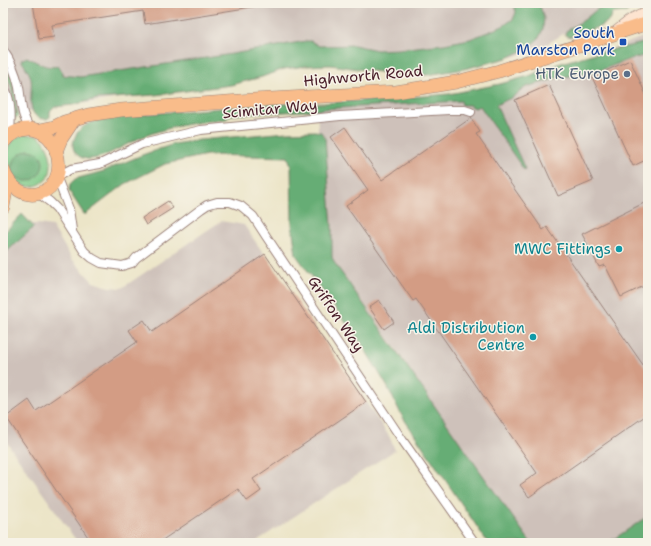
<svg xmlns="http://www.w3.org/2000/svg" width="651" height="546" font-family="'Shantell Sans',sans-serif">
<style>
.industrial{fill:#cec1ba}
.green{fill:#7ec987;stroke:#647459}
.forest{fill:#66ad74;stroke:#586650}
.building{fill:#d39c84}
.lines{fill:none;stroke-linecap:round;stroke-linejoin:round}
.street-casing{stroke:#9b827a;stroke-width:10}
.secondary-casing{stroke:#9b827a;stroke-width:12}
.primary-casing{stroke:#9b827a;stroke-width:14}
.street{stroke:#fff;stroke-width:8}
.secondary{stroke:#fde4d0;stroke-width:11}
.primary{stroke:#f9bc8a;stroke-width:13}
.transit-dot{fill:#1a4fb4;stroke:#f7f3e8;stroke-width:1.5}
.service-dot{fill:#5c6f8a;stroke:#f7f3e8;stroke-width:1.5}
.culture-dot{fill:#0f9aa8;stroke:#f7f3e8;stroke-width:1.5}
.labels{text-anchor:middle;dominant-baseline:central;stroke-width:3;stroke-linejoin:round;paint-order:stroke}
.transit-label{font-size:15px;fill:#164399;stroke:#f7f3e8;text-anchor:end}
.service-label{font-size:15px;fill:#4e5e75;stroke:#f7f3e8;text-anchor:end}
.street-label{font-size:15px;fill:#4a1f2b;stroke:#f7f3e8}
.culture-label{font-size:15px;fill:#0d838f;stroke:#f7f3e8;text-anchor:end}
</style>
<rect width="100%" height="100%" fill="#f7f3e8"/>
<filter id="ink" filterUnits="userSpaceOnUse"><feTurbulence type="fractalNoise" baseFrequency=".025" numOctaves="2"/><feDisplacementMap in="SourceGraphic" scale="8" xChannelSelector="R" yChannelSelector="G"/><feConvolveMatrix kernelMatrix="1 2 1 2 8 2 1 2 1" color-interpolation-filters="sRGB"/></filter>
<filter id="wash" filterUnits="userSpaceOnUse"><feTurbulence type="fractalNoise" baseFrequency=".012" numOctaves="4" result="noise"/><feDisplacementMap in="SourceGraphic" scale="16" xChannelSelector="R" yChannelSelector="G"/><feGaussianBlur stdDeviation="0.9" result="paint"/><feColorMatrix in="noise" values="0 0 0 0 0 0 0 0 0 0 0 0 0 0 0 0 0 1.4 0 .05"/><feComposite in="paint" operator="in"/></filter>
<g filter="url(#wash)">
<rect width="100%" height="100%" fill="#ece5c8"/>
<g class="industrial">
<polygon points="3,3 614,3 542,47 516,56 464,69 412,76 315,61 210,85 3,115"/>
<polygon points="648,35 648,516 608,543 531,543 474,465 394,346 334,262 332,257 332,226 325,138 323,135 318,131 317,104 471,93 535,78"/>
<polygon points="221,221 244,225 389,436 395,450 254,543 78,543 3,437 3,255 34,227 31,224 38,224 52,226 72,259 93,282 109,287 122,288"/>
</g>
<g class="green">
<polygon points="3,57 13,81 18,117 14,118 12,89 3,62"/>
<path d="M26 134C29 135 34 135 38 136 49 142 54 164 49 175 44 186 27 191 18 182 12 177 11 171 9 164 5 147 9 139 26 134Z"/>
</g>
<g class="forest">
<path d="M513 3H539L544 18 543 29 539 38 527 49 507 58 464 69 427 75 408 76 330 65 306 66 284 69 262 77 231 85 155 95 97 99 73 105 55 107 50 112V117L47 119C24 120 33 93 31 79 30 73 24 65 21 60L27 57C39 63 46 69 59 66L63 75 80 77 232 54 306 41H311L319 46 354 45 377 50 399 49 444 44 470 39 503 26 513 19 515 15 516 12Z"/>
<polygon points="605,3 631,4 627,12 614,13 612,14 611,19 601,26 571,37 565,35 566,31 584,20 596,10 602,7"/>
<path d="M648 42V55L630 59 591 74H582L557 78 526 87 513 97 496 105 525 169 524 170 480 106 475 108 469 105H462L461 101 322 109 321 110 232 115 226 119C199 122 170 126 145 136 128 142 109 157 91 159 82 160 72 154 73 144 76 125 93 121 110 117L271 104 324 103 401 98 449 94 500 84 529 76 558 64 592 54Z"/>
<path d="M315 131 321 132 325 138 332 226V257L334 262C400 355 464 450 531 543H488L402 416 387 386 361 343 296 255 292 225 291 166 288 157 207 155 165 164 125 184 86 214H84L69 191 70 184 75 179 104 171 142 155 174 144 199 140 287 132Z"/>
<path d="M28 150C57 152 38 192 18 178 4 168 16 154 28 150Z"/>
<polygon points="22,214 34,227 3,255 3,234"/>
<polygon points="648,516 648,535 636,543 608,543"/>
</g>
<g id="blocks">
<g class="building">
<polygon points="33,3 258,3 258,6 145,24 143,11 52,25 54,37 39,39"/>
<polygon points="630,60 648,99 648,159 633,166 592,77"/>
<polygon points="549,85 593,181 558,196 515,100"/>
<polygon points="471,118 480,132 476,134 543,230 547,227 648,372 648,414 529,497 520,485 537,473 416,299 413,301 346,206 368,190 331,137 345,127 382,180"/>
<polygon points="168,201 173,208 146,225 142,218"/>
<polygon points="648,201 648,284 621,297 605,265 599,267 582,234"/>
<polygon points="265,254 366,402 253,479 261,491 247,501 238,489 158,543 92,543 6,417 29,400 36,411 137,342 129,330 144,320 152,332"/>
<polygon points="379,300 394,322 384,329 369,307"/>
</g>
</g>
</g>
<g filter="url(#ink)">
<use href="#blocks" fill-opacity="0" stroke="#9b827a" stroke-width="1"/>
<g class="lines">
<defs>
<g id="street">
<path d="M3 50C11 61 16 74 19 87 22 105 20 112 30 129"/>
<polyline points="3,75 5,88 3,114"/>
<path d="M5 88C12 104 11 118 10 135"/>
<polyline points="58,176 71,169 100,164 142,144 201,130 340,116 449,110 465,110 471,112"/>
<polyline points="57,178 69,209 72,230"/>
<polyline points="38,193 50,202 57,209 84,251 92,258 101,263 122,266 132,263 136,258 201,209 207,205 217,202 230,202 241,206 253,216 266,236 403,441 475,543"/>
</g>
<polyline id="secondary" points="617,31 631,20 648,12"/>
<g id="primary">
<polyline points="40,130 54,127 64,122 88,115 121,110 253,100 396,92 456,82 499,71 648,23"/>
<path d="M3 143C10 133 19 128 32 129 44 131 52 138 56 150 71 195 18 213 3 169"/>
<polyline points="56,151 61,139 73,121"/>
<polyline points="3,207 8,180"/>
</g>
</defs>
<use href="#street" class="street-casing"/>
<use href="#secondary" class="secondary-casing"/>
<use href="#primary" class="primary-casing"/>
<use href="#street" class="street"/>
<use href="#secondary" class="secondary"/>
<use href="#primary" class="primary"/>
</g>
</g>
<rect class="transit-dot" x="619" y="38" width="8" height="8" rx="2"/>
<circle class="service-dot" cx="627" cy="74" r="4"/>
<g class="culture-dot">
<circle cx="619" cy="249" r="4"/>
<circle cx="533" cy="337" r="4"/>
</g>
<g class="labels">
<g class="transit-label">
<text x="615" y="33">South<tspan x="615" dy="17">Marston Park</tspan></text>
</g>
<g class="service-label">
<text x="619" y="74">HTK Europe</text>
</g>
<g class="street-label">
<text transform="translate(363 76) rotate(-5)">Highworth Road</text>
<text transform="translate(270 109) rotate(-5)">Scimitar Way</text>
<text transform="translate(336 314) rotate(56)">Griffon Way</text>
</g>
<g class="culture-label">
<text x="611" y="249">MWC Fittings</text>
<text x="525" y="328">Aldi Distribution<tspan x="525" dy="17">Centre</tspan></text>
</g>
</g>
<rect width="651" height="546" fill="none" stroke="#f7f3e8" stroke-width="16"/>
</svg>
